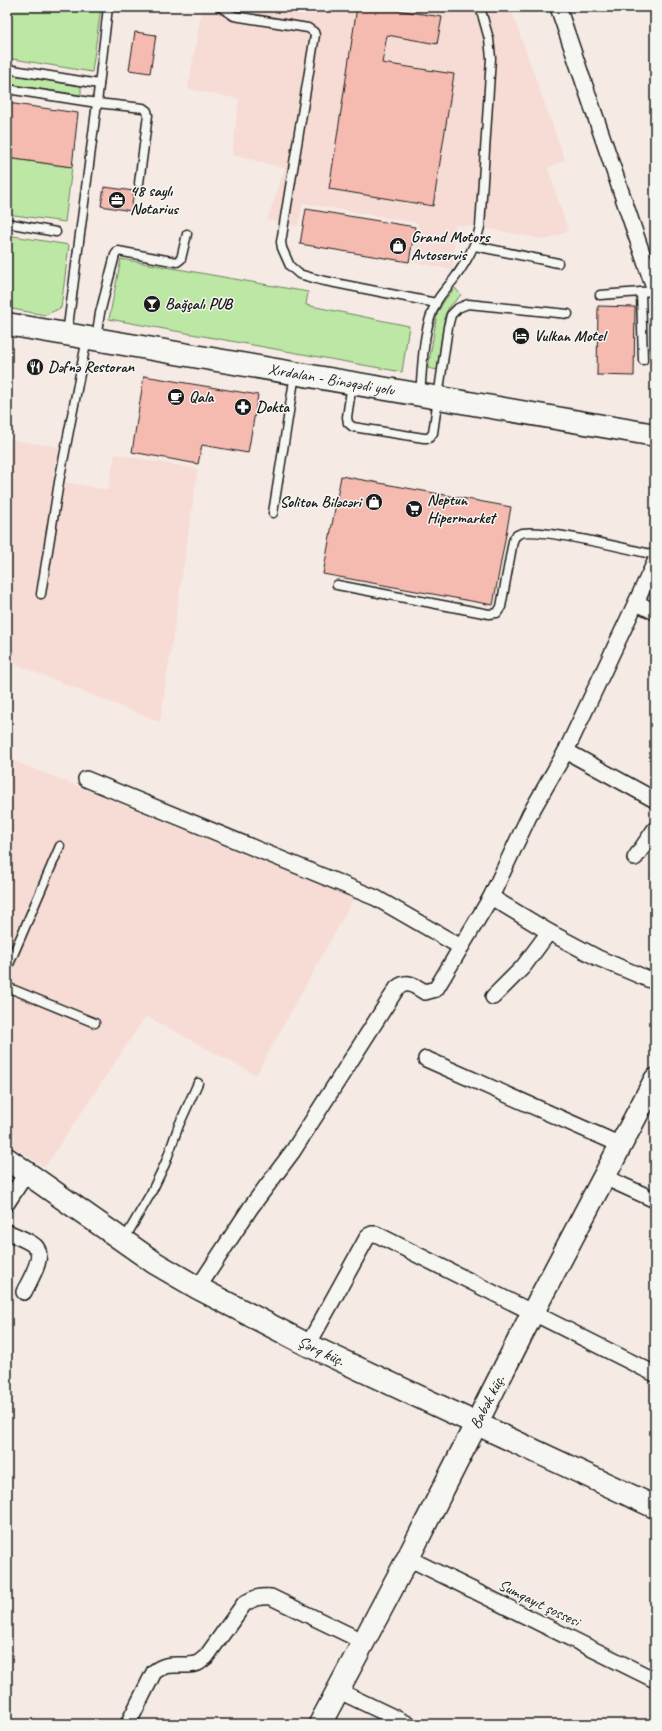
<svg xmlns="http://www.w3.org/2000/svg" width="662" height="1731" font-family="Caveat,sans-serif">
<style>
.built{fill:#f6dcd5}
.green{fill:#bde7a4;stroke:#6c8260}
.building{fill:#f6bbb0;stroke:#1c1c1c}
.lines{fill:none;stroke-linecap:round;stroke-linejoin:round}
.lane-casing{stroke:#1c1c1c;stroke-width:11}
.street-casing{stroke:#1c1c1c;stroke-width:18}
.secondary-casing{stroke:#1c1c1c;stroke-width:25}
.lane{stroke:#f6f6f2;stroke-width:8}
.street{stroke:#f6f6f2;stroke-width:15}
.secondary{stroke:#f6f6f2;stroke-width:22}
.labels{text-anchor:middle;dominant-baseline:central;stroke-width:3;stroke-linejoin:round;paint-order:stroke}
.poi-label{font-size:16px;font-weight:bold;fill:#1c1c1c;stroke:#f6f6f2;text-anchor:start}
.street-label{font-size:16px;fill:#1c1c1c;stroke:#f6f6f2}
</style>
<rect width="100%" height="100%" fill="#f6eae5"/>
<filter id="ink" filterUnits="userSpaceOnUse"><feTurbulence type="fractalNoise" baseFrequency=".025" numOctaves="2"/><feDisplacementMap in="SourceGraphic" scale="8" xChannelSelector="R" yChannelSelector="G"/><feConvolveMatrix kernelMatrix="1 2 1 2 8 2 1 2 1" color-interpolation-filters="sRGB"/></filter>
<g filter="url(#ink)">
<g class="built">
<polygon points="202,7 510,7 565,160 548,168 568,231 546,240 480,227 455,225 453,270 413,262 418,223 303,203 298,226 267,220 285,168 232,155 239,99 188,89"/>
<polygon points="7,439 59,447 54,480 108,490 115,454 198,469 160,722 7,661"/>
<polygon points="7,758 354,898 256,1075 146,1016 45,1167 7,1143"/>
</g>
<g class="green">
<polygon points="7,7 101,7 92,72 7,58"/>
<polygon points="7,74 81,86 81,95 7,84"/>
<polygon points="7,158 72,167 65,222 7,214"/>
<polygon points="7,235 69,245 61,308 45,315 7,308"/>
<polygon points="121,259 308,292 306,305 409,326 402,372 109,319"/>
<polygon points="455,288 461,295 449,307 445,315 437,370 428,368 437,314 444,301"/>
</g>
<g class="building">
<polygon points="357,7 377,7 442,17 437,44 387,35 382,63 454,74 433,206 329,189"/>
<polygon points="135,32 156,35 150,73 129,70"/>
<polygon points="7,103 78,113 72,167 7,158"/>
<polygon points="104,187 134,191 131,211 101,206"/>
<polygon points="306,209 415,227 409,262 300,244"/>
<polygon points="598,306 635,307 634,376 597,375"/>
<polygon points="144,376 258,395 248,453 202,445 198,464 132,452"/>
<polygon points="341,476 511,507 493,605 323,574"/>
</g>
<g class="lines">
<defs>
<g id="lane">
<polyline points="220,7 234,16 308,28 314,32 315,35 281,242 282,248 290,266 299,274 320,280 436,303"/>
<polyline points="7,69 99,84"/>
<polyline points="7,89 97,103 143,108 147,111 148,115 139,183"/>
<polyline points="7,223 56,232"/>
<polyline points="475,246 558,263"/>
<polyline points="641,292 643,360"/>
<polyline points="600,295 655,291"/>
<polyline points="67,334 97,103 108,7"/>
<polyline points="96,338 100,313 115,255 118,251 177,262 181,259 187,234"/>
<polyline points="352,384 347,417 348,423 353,427 424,438 429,438 433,433 448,327 451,315 458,308 468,304 568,314"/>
<path d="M420 394C423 364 422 331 436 303 440 294 448 287 454 279 466 263 475 247 480 227L491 58 489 39 480 7"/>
<polyline points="273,513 295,374"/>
<path d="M337 585 489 614 497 613 501 607 513 541C514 538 516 535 519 534 534 526 633 550 655 555"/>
<polyline points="41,594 59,482 87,338"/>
<polyline points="7,969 60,846"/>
<polyline points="7,987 95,1023"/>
<polyline points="124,1240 151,1193 165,1164 179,1125 198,1083"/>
</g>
<g id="street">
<polyline points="558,7 655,291"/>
<polyline points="637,603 655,612"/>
<polyline points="566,751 655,800"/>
<polyline points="86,779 376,898 461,947"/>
<polyline points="635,858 655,829"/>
<polyline points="491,897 549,932 598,958 655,982"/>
<polyline points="493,997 523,967 549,932"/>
<polyline points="426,1059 621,1145"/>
<polyline points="604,1177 655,1200"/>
<polyline points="7,1203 27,1172"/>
<path d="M7 1232C16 1236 28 1240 35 1246 46 1256 29 1281 24 1292"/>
<path d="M198 1288 251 1207 293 1151 397 988C408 979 414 986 425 992L436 989 491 897 530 814 566 751 655 562"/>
<polyline points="308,1345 368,1236 372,1234 376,1234 655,1374"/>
<polyline points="408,1558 655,1680"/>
<polyline points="337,1690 408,1724"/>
<path d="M128 1724 154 1672C170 1659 182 1669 198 1663 200 1662 203 1659 206 1657L244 1604C253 1598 260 1596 271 1597L364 1642"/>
</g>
<g id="secondary">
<path id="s1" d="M7 324 655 435"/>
<path id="s2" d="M7 1159 155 1263 198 1288 308 1345 655 1507"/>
<path id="s3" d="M320 1724 408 1558 533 1312 655 1080"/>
</g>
</defs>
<use href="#lane" class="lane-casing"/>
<use href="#street" class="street-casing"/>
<use href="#secondary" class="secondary-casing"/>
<use href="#lane" class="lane"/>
<use href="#street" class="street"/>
<use href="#secondary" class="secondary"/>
</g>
</g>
<defs>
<symbol id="office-disc" viewBox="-11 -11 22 22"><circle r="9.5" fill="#1c1c1c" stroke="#f6f6f2"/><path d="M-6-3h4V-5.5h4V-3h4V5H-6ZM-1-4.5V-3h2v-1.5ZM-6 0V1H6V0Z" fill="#fff"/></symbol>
<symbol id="shop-disc" viewBox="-11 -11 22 22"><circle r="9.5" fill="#1c1c1c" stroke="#f6f6f2"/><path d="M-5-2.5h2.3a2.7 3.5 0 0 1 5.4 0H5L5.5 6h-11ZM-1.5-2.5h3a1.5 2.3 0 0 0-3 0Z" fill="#fff"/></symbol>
<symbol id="bar-disc" viewBox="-11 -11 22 22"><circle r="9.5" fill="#1c1c1c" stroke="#f6f6f2"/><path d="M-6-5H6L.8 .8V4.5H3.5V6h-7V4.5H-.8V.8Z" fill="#fff"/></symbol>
<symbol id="hotel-disc" viewBox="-11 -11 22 22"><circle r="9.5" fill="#1c1c1c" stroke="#f6f6f2"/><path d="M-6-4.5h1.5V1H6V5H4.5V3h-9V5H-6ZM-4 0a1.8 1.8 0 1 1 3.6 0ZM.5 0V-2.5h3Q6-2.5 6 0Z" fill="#fff"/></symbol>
<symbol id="restaurant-disc" viewBox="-11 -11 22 22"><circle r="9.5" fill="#1c1c1c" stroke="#f6f6f2"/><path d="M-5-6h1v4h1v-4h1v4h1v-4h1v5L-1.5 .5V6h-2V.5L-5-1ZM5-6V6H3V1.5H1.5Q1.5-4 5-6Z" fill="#fff"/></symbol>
<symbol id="cafe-disc" viewBox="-11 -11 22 22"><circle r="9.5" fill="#1c1c1c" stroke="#f6f6f2"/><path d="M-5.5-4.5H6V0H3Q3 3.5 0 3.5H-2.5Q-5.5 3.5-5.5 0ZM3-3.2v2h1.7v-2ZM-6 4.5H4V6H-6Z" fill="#fff"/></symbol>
<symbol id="pharmacy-disc" viewBox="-11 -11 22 22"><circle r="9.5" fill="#1c1c1c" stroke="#f6f6f2"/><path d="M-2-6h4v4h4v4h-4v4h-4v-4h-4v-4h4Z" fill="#fff"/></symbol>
<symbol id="supermarket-disc" viewBox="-11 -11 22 22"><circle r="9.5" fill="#1c1c1c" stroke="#f6f6f2"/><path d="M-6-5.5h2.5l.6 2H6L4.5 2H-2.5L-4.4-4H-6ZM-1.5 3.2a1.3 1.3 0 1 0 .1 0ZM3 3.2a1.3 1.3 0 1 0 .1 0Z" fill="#fff"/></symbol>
</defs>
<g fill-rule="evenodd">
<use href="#office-disc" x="107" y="190" width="20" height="20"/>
<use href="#shop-disc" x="388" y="236" width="20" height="20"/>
<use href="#bar-disc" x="142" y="294" width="20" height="20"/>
<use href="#hotel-disc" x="511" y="326" width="20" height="20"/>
<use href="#restaurant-disc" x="25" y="357" width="20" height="20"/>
<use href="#cafe-disc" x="166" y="387" width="20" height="20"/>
<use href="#pharmacy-disc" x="233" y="397" width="20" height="20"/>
<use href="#shop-disc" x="364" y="492" width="20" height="20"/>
<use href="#supermarket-disc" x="404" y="499" width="20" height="20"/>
</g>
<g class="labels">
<g class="poi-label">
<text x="130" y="191">48 saylı<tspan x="130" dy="18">Notarius</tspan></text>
<text x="411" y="237">Grand Motors<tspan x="411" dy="18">Avtoservis</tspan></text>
<text x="165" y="304">Bağçalı PUB</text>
<text x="534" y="336">Vulkan Motel</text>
<text x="48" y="367">Dəfnə Restoran</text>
<text x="189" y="397">Qala</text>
<text x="256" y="407">Dokta</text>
<text x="427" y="500">Neptun<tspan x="427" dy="18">Hipermarket</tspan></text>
<text x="361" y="502" text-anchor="end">Soliton Biləcəri</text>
</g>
<g class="street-label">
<text stroke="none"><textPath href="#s1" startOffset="329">Xırdalan - Binəqədi yolu</textPath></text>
<text stroke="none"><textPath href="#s2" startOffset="369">Şərq küç.</textPath></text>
<text stroke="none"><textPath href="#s3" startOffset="363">Babək küç.</textPath></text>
<text transform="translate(539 1603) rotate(26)">Sumqayıt şossesi</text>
</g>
</g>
<rect width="662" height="1731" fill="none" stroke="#f6f6f2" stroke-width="24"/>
<rect x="12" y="12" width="638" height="1707" fill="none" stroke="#1c1c1c" stroke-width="1.5" filter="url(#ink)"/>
</svg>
